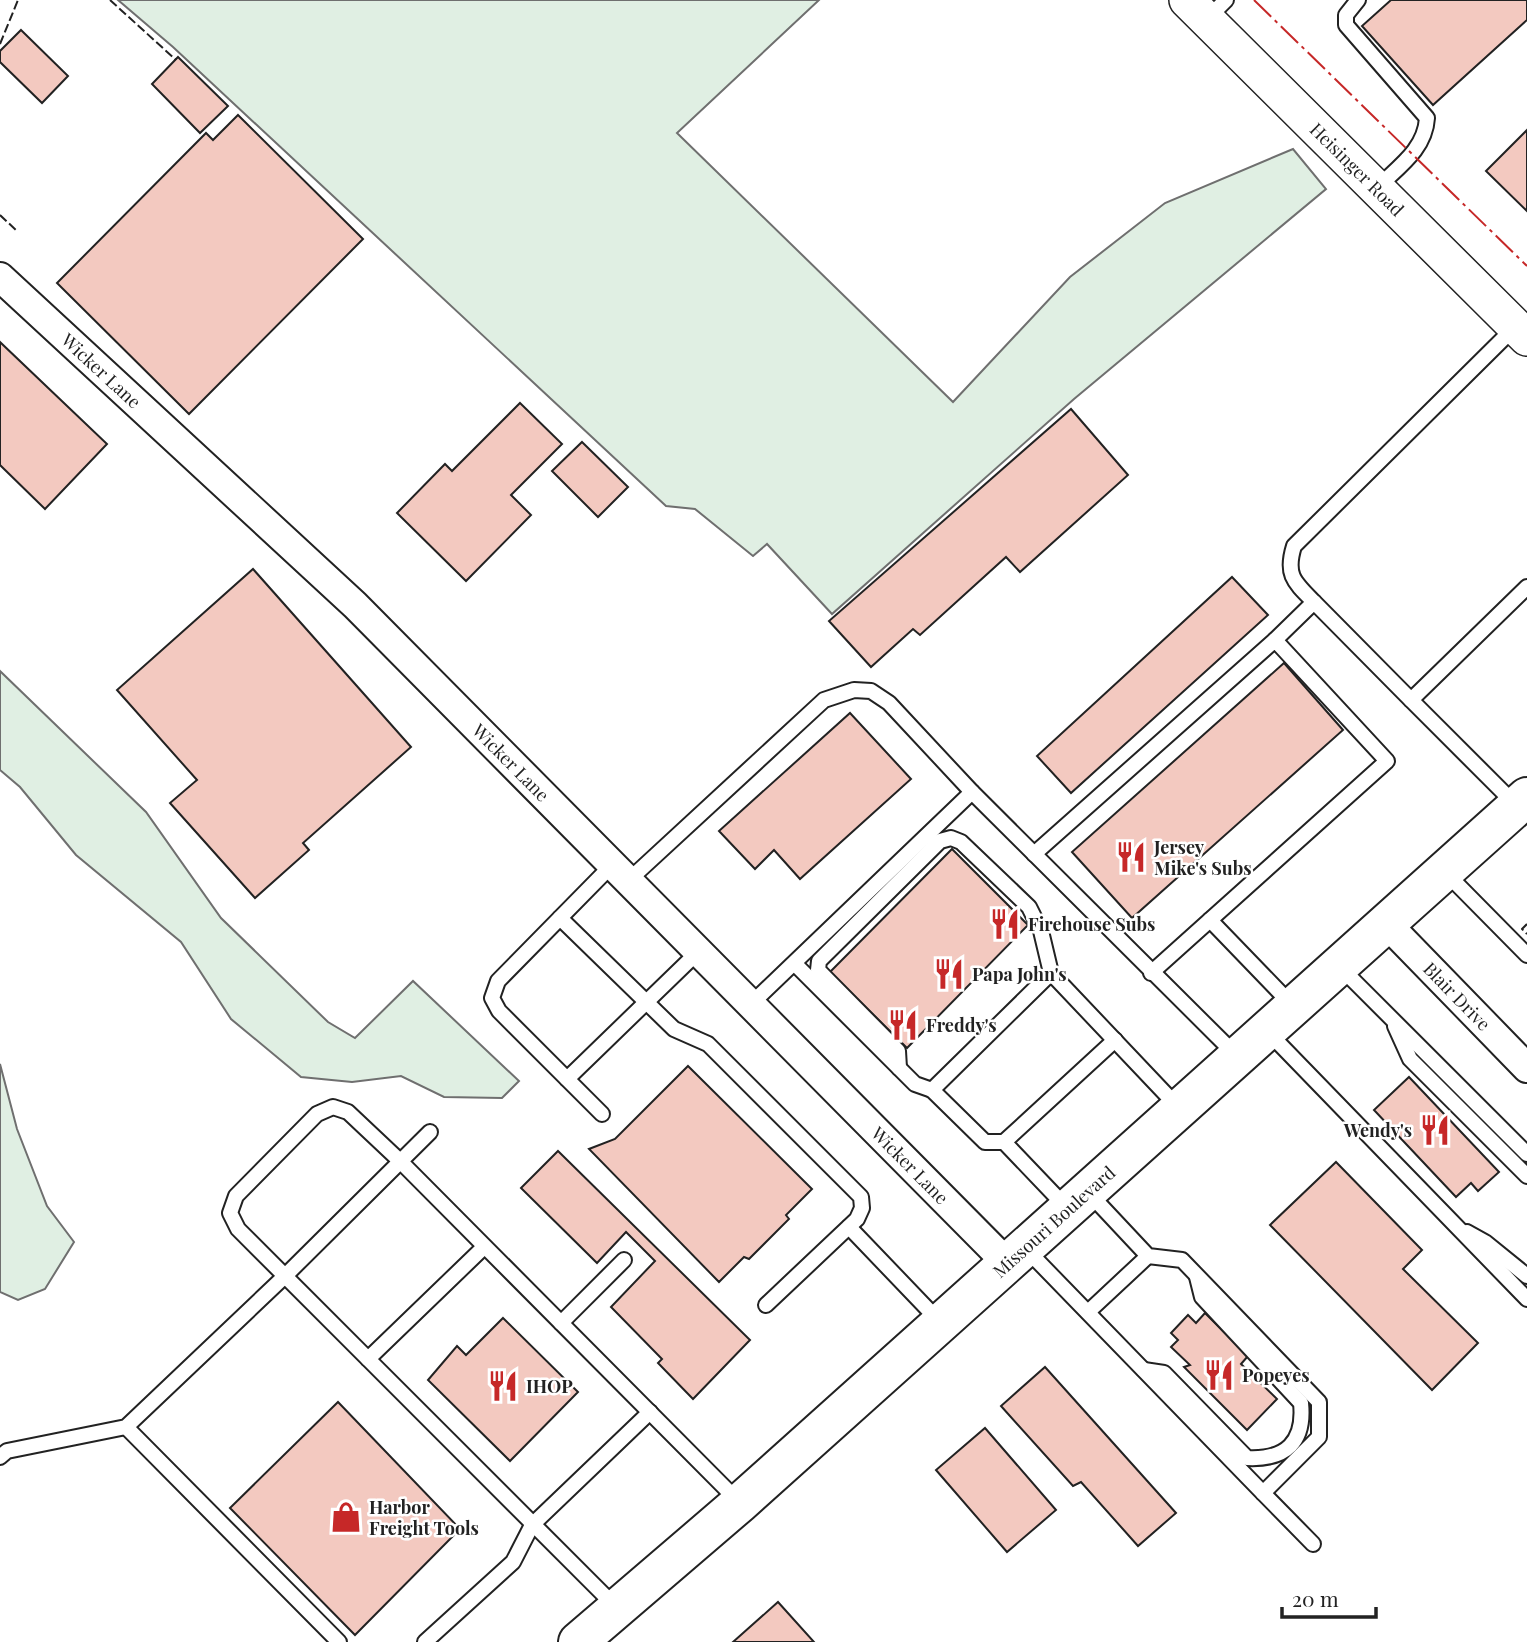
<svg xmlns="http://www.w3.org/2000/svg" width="1527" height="1642" font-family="'Playfair Display',serif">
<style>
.green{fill:#e0efe3;stroke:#6f6f6f;stroke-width:2}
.building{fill:#f3c9c0;stroke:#222;stroke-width:2}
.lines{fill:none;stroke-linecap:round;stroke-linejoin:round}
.service-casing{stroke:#222;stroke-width:18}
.minor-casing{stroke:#222;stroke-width:32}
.tertiary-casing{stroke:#222;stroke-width:38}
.secondary-casing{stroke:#222;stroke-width:42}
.service{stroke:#fff;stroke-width:14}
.minor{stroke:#fff;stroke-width:28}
.tertiary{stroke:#fff;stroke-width:35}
.secondary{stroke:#fff;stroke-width:38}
.fence{stroke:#222;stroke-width:2;stroke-dasharray:9 3.5;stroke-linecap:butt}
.power{stroke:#c62828;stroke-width:2;stroke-dasharray:24 5 3.5 5;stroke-linecap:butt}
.labels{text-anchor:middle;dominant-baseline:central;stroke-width:5;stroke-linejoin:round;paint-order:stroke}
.street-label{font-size:18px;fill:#222;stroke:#fff}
.poi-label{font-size:18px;font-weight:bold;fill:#222;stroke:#fff;text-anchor:start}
</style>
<rect width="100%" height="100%" fill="#fff"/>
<g class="green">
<polygon points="118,0 819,0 677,133 953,402 1070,277 1165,203 1293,149 1326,189 1074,399 832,614 767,544 753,556 695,509 666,506 173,47"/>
<polygon points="0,671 146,812 221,918 328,1022 355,1038 413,981 519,1081 502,1098 444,1097 401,1076 352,1082 301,1077 231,1019 181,942 76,855 20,787 0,770"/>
<polygon points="0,1064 17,1129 47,1206 74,1242 45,1289 18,1300 0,1292"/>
</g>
<g class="building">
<polygon points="1391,0 1527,0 1527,20 1433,105 1362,26"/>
<polygon points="21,30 68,76 42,103 0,62 0,51"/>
<polygon points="178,57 228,106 200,133 152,84"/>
<polygon points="238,115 363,239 189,414 57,283 206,133 213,140"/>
<polygon points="1527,130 1527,211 1486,171"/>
<polygon points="0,342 107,444 45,509 0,465"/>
<polygon points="520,403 562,444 511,495 531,515 466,581 397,513 445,464 452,471"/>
<polygon points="1071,409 1128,475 1020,572 1006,557 920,635 913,629 871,667 829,621"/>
<polygon points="582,442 628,487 598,517 552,471"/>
<polygon points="253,569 411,747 303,843 309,850 255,898 170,803 197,780 117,690"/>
<polygon points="1232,577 1268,615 1071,793 1037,756"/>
<polygon points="1284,663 1343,730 1132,918 1072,852"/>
<polygon points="850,713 911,779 800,879 774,850 755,869 719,831"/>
<polygon points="952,849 1028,925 907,1048 830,972"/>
<polygon points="688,1066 812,1189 786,1215 789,1219 749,1259 744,1257 719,1282 589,1149 615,1139"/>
<polygon points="1409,1077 1499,1172 1478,1191 1471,1183 1456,1197 1374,1110"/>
<polygon points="558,1151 750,1340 693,1399 658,1363 662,1359 611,1307 655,1261 626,1232 597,1263 521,1188"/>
<polygon points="1336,1162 1422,1250 1403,1269 1478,1343 1432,1390 1270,1225"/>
<polygon points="1205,1313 1248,1356 1241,1364 1277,1399 1247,1430 1184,1367 1190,1365 1171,1347 1178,1340 1171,1333 1188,1315 1196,1323"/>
<polygon points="503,1318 578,1392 510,1461 428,1380 457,1346 466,1355"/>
<polygon points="1045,1367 1176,1513 1138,1546 1081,1482 1073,1486 1001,1406"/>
<polygon points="338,1402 460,1529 355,1635 230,1508"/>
<polygon points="985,1428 1056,1510 1007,1552 936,1470"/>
<polygon points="778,1602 814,1642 733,1642"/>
</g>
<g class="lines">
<defs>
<g id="service">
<path d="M1358 0 1346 15V25L1427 118C1425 150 1398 167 1376 189"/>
<polyline points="1207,19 1226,0"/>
<path d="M1314 602C1294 582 1285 575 1294 546L1515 327"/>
<polyline points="1275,640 1314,602 1411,700"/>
<polyline points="1515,804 1411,700 1527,587"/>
<polyline points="1034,854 1275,640 1387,761 1210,920 1293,1006"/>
<polyline points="1445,872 1527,955"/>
<polyline points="629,880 824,700 854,690 871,691 889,703 972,792 1237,1056"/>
<polyline points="560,918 674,1029 708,1044 861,1197 862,1208 857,1219 766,1305"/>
<polyline points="795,964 915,1084 932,1090"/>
<polyline points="1340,967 1527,1154"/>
<polyline points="1151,973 1210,920"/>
<polyline points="751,1004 972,792"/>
<polyline points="1395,1026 1410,1059 1527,1176"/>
<polyline points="1268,1032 1527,1299"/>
<polyline points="899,1068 898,1051 818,970 819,961 940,841 951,838 961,842 1029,907 1041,931 1051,973"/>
<polyline points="567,1079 699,951"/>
<polyline points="602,1114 499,1011 492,998 498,981 613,864"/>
<polyline points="1004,1142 1115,1040"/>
<polyline points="1067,1208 1004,1142 985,1142 932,1090 1051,973 1178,1107"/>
<polyline points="849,1227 940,1322"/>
<polyline points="1467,1232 1485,1242 1527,1276"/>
<polyline points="484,1247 368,1359 617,1608"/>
<polyline points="1026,1249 1263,1493 1319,1437 1319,1402 1182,1260 1148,1256 1088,1192"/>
<polyline points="1088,1312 1148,1256"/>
<polyline points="561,1323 624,1260"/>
<polyline points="368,1359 238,1229 230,1213 236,1196 317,1114 333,1107 348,1112 400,1161 739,1502"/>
<path d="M1144 1370 1164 1373 1247 1458C1286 1460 1305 1442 1301 1403L1202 1297 1197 1277"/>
<polyline points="126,1427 339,1642"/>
<polyline points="0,1457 7,1451 126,1427 285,1276 430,1132"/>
<polyline points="1263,1493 1313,1544"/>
<polyline points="425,1642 513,1562 532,1525 650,1412"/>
</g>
<g id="minor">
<path id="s1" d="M0 277 355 605 1007 1263"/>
<path id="s2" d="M1386 923 1527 1068"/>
</g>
<g id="tertiary">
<path id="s3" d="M1187 0 1527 338"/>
</g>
<g id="secondary">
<path id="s4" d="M578 1642 740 1503 1527 797"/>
</g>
</defs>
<use href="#service" class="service-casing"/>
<use href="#minor" class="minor-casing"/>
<use href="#tertiary" class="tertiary-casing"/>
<use href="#secondary" class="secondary-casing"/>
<use href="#service" class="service"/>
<use href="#minor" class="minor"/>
<use href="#tertiary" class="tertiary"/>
<use href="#secondary" class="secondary"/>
<g class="fence">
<polyline points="110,0 176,60"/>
<polyline points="0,44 18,0"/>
<polyline points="0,215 18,232"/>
<polyline points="1527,924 1522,929 1527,934"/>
</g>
<polyline class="power" points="1254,0 1527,266"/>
</g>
<defs>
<symbol id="restaurant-bare" viewBox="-9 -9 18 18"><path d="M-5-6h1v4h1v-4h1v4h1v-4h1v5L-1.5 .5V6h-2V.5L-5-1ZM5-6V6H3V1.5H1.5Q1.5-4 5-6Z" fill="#c62828" stroke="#fff" stroke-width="2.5" paint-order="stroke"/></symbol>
<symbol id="shop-bare" viewBox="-9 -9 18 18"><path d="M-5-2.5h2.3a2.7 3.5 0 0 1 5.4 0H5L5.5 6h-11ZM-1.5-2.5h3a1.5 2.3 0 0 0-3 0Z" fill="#c62828" stroke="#fff" stroke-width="2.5" paint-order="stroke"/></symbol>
</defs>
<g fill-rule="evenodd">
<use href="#restaurant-bare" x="1109" y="835" width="44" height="44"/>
<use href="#restaurant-bare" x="983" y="902" width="44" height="44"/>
<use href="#restaurant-bare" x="927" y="952" width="44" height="44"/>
<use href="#restaurant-bare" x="881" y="1003" width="44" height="44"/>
<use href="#restaurant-bare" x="1413" y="1108" width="44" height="44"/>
<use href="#restaurant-bare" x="1197" y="1353" width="44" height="44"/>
<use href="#restaurant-bare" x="481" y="1364" width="44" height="44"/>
<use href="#shop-bare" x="324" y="1495" width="44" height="44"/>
</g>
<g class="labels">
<g class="street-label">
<text stroke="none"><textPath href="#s3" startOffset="240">Heisinger Road</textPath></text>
<text stroke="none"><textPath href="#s1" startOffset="138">Wicker Lane</textPath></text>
<text stroke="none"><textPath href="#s1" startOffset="705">Wicker Lane</textPath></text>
<text stroke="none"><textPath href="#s2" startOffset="102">Blair Drive</textPath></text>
<text stroke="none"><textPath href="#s1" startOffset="1272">Wicker Lane</textPath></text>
<text stroke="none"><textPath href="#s4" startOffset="635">Missouri Boulevard</textPath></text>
</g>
<g class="poi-label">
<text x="1154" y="847">Jersey<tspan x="1154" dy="21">Mike's Subs</tspan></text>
<text x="1028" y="924">Firehouse Subs</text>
<text x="972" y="974">Papa John's</text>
<text x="926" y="1025">Freddy's</text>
<text x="1412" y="1130" text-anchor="end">Wendy's</text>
<text x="1242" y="1375">Popeyes</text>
<text x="526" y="1386">IHOP</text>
<text x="369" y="1507">Harbor<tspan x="369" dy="21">Freight Tools</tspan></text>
</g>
</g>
<path d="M1282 1607v10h94v-10" fill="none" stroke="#222222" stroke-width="3.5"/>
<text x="1292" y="1607" font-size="21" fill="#222222" stroke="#ffffff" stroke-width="5" paint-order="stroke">20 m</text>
</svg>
